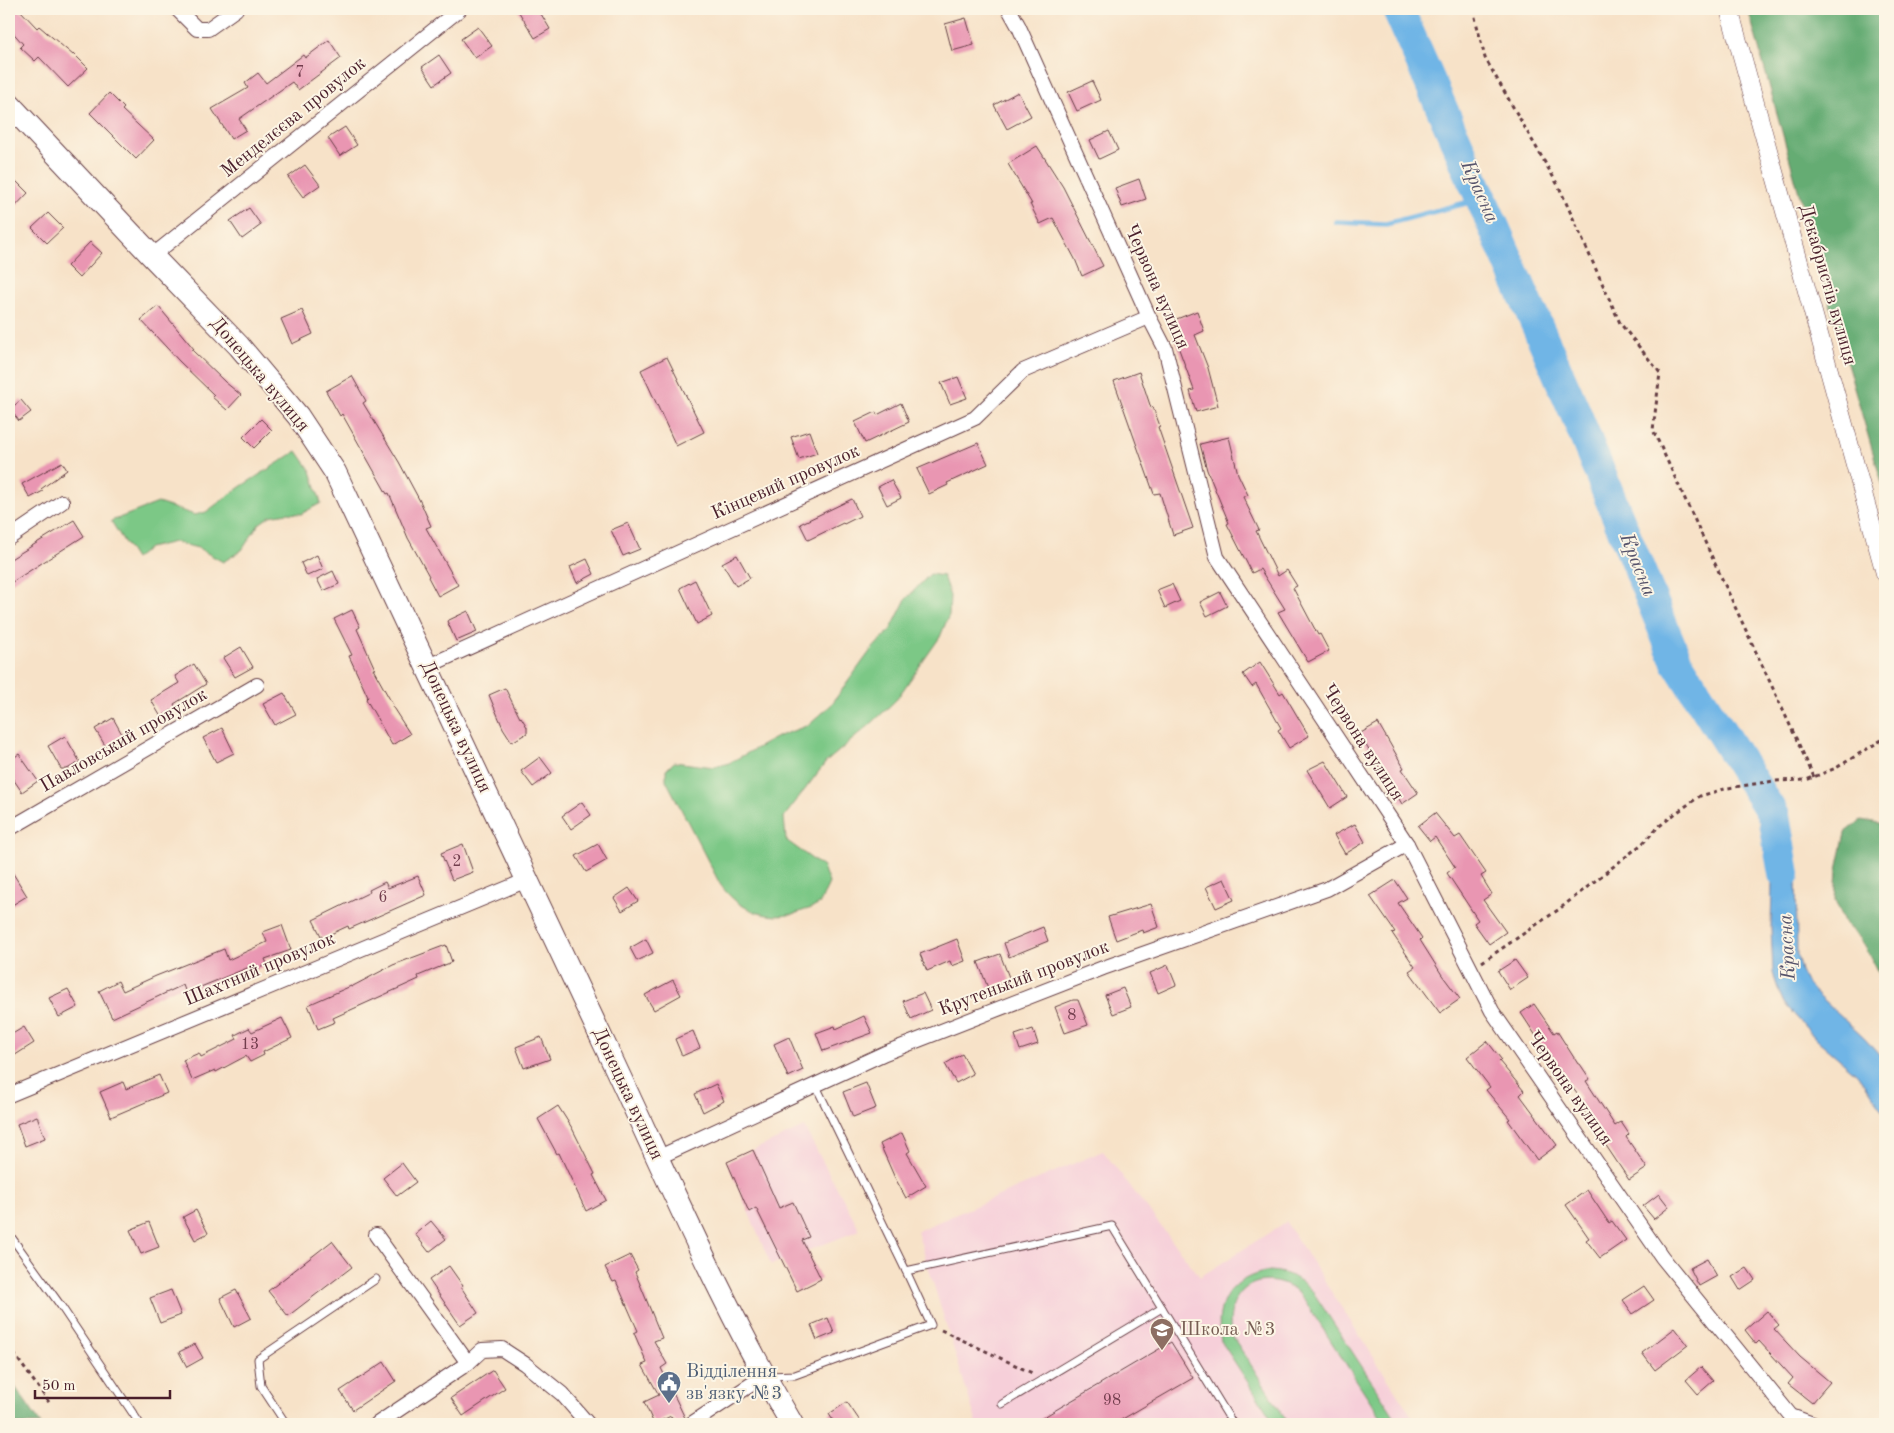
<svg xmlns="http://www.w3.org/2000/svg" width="1894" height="1433" font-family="'Old Standard TT',serif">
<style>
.built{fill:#f6cfd9}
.green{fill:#7cc886;stroke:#637458}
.forest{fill:#65ac73;stroke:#58664f}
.water{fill:#70b5e6;stroke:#5d6a88}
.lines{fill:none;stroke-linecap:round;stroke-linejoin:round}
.stream{stroke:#70b5e6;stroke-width:5.5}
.river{stroke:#70b5e6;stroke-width:32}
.building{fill:#e996b2}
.service-casing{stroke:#643c43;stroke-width:9}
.minor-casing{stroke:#643c43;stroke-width:16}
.tertiary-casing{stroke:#643c43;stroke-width:19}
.primary-casing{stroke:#643c43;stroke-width:24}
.path{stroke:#643c43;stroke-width:3;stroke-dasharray:4 4;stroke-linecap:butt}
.service{stroke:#fff;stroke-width:7}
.minor{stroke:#fff;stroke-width:14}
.tertiary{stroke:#fff;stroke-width:18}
.primary{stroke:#fff;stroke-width:22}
.labels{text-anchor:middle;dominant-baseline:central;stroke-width:4;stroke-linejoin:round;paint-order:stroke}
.number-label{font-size:16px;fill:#723d4d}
.street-label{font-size:19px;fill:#4a1f2b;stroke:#fcf5e5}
.education-label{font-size:19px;fill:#785e54;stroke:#fcf5e5;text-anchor:start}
.service-label{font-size:19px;fill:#4e5e75;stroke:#fcf5e5;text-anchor:start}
.water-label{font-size:20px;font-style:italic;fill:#57546c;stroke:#fcf5e5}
</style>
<rect width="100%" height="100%" fill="#fcf5e5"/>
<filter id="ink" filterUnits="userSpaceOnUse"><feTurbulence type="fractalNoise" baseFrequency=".02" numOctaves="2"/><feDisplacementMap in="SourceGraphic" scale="10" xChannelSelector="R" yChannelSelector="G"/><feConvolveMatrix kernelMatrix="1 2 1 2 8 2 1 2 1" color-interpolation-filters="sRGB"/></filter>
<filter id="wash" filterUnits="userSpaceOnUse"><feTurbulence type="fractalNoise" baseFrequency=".0096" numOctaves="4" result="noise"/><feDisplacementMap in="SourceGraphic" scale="20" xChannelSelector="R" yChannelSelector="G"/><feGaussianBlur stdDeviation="1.12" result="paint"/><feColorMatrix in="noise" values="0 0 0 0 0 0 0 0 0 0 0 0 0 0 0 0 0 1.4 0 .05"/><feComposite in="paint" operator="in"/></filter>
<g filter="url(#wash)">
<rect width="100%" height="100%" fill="#f7e2c8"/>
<g class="built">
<polygon points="804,1127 860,1230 771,1265 727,1162"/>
<polygon points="1103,1151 1200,1277 1286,1222 1417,1424 977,1424 917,1231"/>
</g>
<g class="green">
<polygon points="297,451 311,471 321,503 301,514 287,513 270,516 259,524 242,550 223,562 198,548 174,542 149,548 135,559 111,521 158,503 195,515 206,512 240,487"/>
<path d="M930 574 943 576 950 596 949 615 940 637 896 700 872 723 826 762 784 817 786 840 823 867 829 883C826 889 823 898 819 904 816 907 809 909 805 910 773 924 739 912 720 884L666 780V770L674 762 714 767 729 763 779 736 809 725 831 705 871 650 891 629 906 599Z"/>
<path d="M1270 1271C1288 1272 1300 1278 1313 1292L1393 1414 1396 1424H1384L1382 1419 1300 1294C1263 1265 1224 1288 1231 1334L1289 1424H1275L1221 1341C1213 1303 1231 1277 1270 1271Z"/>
</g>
<g class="forest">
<polygon points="1748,9 1885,9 1885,494 1827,294"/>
<polygon points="1861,820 1885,824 1885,991 1872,959 1860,938 1845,924 1835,900 1837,870 1845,833"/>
<polygon points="9,1378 41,1424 9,1424"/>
</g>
<polygon class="water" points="1789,826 1796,859 1797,955 1801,971 1808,986 1865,1039 1885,1062 1885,1113 1857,1074 1816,1039 1784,1003 1779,992 1773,973 1771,928 1772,881 1765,832"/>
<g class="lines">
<polyline class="stream" points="1336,222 1386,224 1481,199"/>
<polyline class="river" points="1398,9 1575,412 1677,662 1774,816 1784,874"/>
</g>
<g id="blocks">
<g class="building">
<polygon points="9,9 19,9 37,28 39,26 73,55 74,54 88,68 68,87 39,57 35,61 20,47 23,44 9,28"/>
<polygon points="517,9 538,9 550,29 535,38"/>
<polygon points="966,18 974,45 952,51 945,24"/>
<polygon points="478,27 492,46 475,58 461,39"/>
<polygon points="329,40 341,58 298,90 292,82 239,119 246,130 231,139 212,109 248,88 245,83 258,73 266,83 303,55 305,58"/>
<polygon points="439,55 451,73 434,85 422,67"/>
<polygon points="1092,81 1101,100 1077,111 1068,92"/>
<polygon points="1018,92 1031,116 1007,129 994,105"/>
<polygon points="109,93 124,108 122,110 154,140 136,159 90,113"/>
<polygon points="345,127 357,145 340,156 328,138"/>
<polygon points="1109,131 1118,150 1099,159 1090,140"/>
<polygon points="1037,146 1063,187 1103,266 1082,276 1075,259 1053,218 1040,224 1030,204 1032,204 1008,164"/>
<polygon points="305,165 320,185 303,197 288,177"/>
<polygon points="9,174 28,193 9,213"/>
<polygon points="1139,179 1146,199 1122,207 1115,188"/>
<polygon points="249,208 261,225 242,239 230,221"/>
<polygon points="48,213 63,228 47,243 32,228"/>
<polygon points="90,242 102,253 79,278 67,266"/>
<polygon points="158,306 194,349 192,350 225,382 241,395 227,410 212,397 214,395 179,361 141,320"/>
<polygon points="302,310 313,334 292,344 281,319"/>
<polygon points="1197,311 1204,331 1195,335 1208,368 1218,406 1196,412 1190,391 1194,390 1169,322"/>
<polygon points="667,357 704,432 676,446 641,370"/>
<polygon points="1139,372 1151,408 1153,407 1160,426 1158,427 1193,528 1173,535 1160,493 1154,494 1114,381"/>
<polygon points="352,376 366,401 363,403 399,462 421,503 431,526 426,528 458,585 438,596 428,577 429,576 408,538 389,493 387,494 342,414 340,416 326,391"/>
<polygon points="958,377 967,398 950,404 941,383"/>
<polygon points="21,400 31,412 19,421 10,409"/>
<polygon points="901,403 909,422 865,443 855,422 876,412 877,415"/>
<polygon points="261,419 272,430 254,448 243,437"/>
<polygon points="809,431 817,453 799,459 791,437"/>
<polygon points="1229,437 1238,474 1248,495 1243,497 1259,530 1256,531 1278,576 1287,570 1297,586 1293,588 1318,635 1320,634 1329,651 1308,662 1278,612 1285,609 1260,569 1252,573 1227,524 1229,523 1207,470 1200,444"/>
<polygon points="978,443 988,464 947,483 948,485 929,494 917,469"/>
<polygon points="62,462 67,470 41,489 43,491 30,498 22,484"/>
<polygon points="891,480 901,498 887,505 878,487"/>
<polygon points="852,499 860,516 844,524 843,523 808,540 800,524"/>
<polygon points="74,520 84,536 9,584 9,560"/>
<polygon points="628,523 640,549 623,556 611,530"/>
<polygon points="317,555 323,569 307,576 301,563"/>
<polygon points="737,555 750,578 736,586 722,563"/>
<polygon points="587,559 594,574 577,583 570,567"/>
<polygon points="333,571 339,584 323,591 317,579"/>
<polygon points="695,580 712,616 697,624 680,588"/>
<polygon points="1172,584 1180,601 1165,608 1157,590"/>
<polygon points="1220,592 1227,606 1207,616 1200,602"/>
<polygon points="352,610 360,627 357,629 375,669 373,669 393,705 392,706 410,734 392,745 366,699 368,697 349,656 352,655 334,619"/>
<polygon points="468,611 477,632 456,641 447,621"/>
<polygon points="241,647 253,667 235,677 223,658"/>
<polygon points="1260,662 1280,694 1283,692 1309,736 1289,748 1278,730 1281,728 1256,684 1252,687 1243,674"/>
<polygon points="194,664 206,684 174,704 176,708 161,717 151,700 179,683 175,676"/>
<polygon points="505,688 520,718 521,717 527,727 527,733 512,742 503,728 489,695"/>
<polygon points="284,693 296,714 275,725 263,704"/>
<polygon points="113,718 123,736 106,747 95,729"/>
<polygon points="1378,723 1404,768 1402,769 1418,793 1402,804 1359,734"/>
<polygon points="222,728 234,753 216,762 203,738"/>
<polygon points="65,736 80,762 67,769 61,769 48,746"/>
<polygon points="19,754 38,781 22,792 9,773 9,761"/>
<polygon points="540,757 552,773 533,787 521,771"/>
<polygon points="1325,761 1347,797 1330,808 1307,770"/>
<polygon points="582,802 591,815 571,829 562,816"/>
<polygon points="1435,813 1455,838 1460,835 1486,873 1481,876 1492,894 1483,900 1506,932 1489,944 1474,923 1478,920 1447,873 1455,867 1435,837 1430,841 1418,826"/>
<polygon points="1355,824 1365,842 1345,854 1334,835"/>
<polygon points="463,844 473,872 452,880 441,853"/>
<polygon points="598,844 607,860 586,872 576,856"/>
<polygon points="9,867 27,896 9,907"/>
<polygon points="418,876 426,895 349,929 348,926 322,938 313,920 370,892 369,890 385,882 388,888"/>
<polygon points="1224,879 1234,900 1216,908 1206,887"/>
<polygon points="1395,880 1407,898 1398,903 1422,938 1420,940 1442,975 1460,999 1440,1013 1409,971 1415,967 1392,933 1395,932 1370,896"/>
<polygon points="629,888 638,901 622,911 614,898"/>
<polygon points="1151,904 1159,927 1143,933 1142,930 1116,940 1108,917"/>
<polygon points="282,925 291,950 265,959 267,964 254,971 252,966 186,993 183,985 112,1018 99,991 118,981 123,991 156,976 224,949 228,960 267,942 263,932"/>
<polygon points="1043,927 1048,941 1009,957 1004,943"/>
<polygon points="646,939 653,953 637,961 630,948"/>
<polygon points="957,939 965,961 952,966 950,961 927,971 920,954"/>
<polygon points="446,945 452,962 418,976 419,979 333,1018 335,1022 318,1029 308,1005 351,986 351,987 393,965"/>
<polygon points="1000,954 1010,980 988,988 978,962"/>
<polygon points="1515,960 1528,978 1510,990 1498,971"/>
<polygon points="1168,965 1176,985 1158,993 1150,973"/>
<polygon points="673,980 681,995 654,1010 645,995"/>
<polygon points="1123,988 1131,1007 1113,1014 1105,995"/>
<polygon points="68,989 78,1007 59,1017 49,998"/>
<polygon points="923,993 931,1010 911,1019 903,1001"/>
<polygon points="1073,1000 1078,1000 1088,1025 1065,1033 1055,1007"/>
<polygon points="1534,1004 1554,1033 1557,1031 1578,1064 1580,1064 1590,1079 1586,1081 1615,1126 1621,1122 1629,1134 1626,1137 1647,1168 1629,1180 1577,1102 1581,1099 1553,1062 1521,1013"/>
<polygon points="864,1016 872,1033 823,1051 816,1033 835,1026 836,1029"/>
<polygon points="282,1018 292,1038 263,1052 264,1055 250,1062 246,1056 216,1072 215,1070 192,1080 183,1060 199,1053 201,1057 237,1039 235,1035 249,1028 252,1032"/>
<polygon points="24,1027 34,1043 9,1059 9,1036"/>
<polygon points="1033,1029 1038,1044 1020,1050 1015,1035"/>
<polygon points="693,1031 700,1048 682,1056 675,1039"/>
<polygon points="541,1037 550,1059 524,1068 516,1047"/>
<polygon points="789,1037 803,1070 788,1077 774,1044"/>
<polygon points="1487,1041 1501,1059 1499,1061 1524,1091 1520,1095 1557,1145 1537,1160 1508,1120 1510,1119 1486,1090 1490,1087 1467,1057"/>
<polygon points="962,1054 973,1074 956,1083 945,1064"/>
<polygon points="159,1075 167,1093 111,1117 100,1092 123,1082 126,1089"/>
<polygon points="866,1083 876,1108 853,1117 843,1092"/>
<polygon points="716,1084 724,1101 703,1112 695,1094"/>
<polygon points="558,1106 572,1128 595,1174 593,1175 606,1200 586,1211 559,1153 557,1154 538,1119"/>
<polygon points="37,1116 45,1138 25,1146 17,1124"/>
<polygon points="902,1133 910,1151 907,1153 926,1186 906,1198 894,1176 880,1144"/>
<polygon points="753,1150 779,1208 793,1202 809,1237 802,1240 821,1279 797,1291 756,1208 749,1212 727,1162"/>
<polygon points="402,1163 416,1182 397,1196 383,1178"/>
<polygon points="1587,1190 1609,1223 1612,1221 1626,1240 1600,1258 1586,1240 1589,1238 1566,1205"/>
<polygon points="1659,1194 1669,1207 1654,1219 1643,1206"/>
<polygon points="196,1210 208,1233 195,1240 183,1217"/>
<polygon points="431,1221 446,1239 429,1252 415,1234"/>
<polygon points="149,1222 159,1247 141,1254 130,1230"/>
<polygon points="332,1241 352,1267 288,1316 268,1291"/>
<polygon points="630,1255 638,1270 635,1272 662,1338 654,1341 667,1364 661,1368 685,1418 678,1424 671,1416 654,1424 644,1402 659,1395 642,1365 647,1363 634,1333 638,1331 616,1281 613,1282 605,1267"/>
<polygon points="1707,1259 1717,1276 1699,1286 1690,1268"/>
<polygon points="449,1266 463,1286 461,1287 478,1313 460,1325 429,1280"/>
<polygon points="1747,1268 1755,1280 1740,1290 1732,1277"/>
<polygon points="1644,1286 1654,1300 1633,1314 1623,1300"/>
<polygon points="171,1290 181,1315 160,1323 150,1298"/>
<polygon points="236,1290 251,1318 234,1327 220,1298"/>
<polygon points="1767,1311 1779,1325 1774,1329 1800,1357 1830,1382 1812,1403 1788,1384 1793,1378 1759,1341 1756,1344 1745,1330"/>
<polygon points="828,1318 834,1333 817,1340 811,1325"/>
<polygon points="1675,1328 1688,1345 1655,1370 1642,1353"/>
<polygon points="1171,1342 1193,1378 1114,1424 1032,1424"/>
<polygon points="195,1344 203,1358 187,1367 179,1352"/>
<polygon points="384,1362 396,1381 353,1410 340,1391"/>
<polygon points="1701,1367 1713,1381 1698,1394 1686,1380"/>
<polygon points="493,1370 505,1388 463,1416 451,1398"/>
<polygon points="847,1402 862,1424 835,1424 829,1414"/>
</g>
</g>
</g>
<g filter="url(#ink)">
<use href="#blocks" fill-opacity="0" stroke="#643c43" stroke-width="1"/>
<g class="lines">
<defs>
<g id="service">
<polyline points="816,1086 906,1271 1112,1226 1162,1308 1002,1404"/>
<polyline points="9,1234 61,1306 140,1424"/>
<polyline points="1162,1308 1233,1424"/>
<polyline points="769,1376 795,1375 931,1325 906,1271"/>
<polyline points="286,1424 261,1386 258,1359 376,1279"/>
</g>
<g id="minor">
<polyline points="177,9 197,29 208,29 236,9"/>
<polyline points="1009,9 1019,27 1149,317 1165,348 1217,557 1407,844 1492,1011 1662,1257 1791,1416 1813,1424"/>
<polyline points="152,256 460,9"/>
<polyline points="9,538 62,502"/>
<polyline points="426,667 975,418 1023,371 1149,317"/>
<polyline points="9,829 257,685"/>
<polyline points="9,1095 527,880"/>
<polyline points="657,1158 885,1053 1103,968 1327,889 1407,844"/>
<polyline points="376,1235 468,1363"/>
<polyline points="377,1424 468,1363 482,1350 502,1349 525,1364 562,1394 588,1424"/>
<polyline points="691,1424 764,1376"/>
</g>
<polyline id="tertiary" points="1729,9 1885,573"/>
<path id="primary" d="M9 104 152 256 239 346 298 416 335 472C427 668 519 863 611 1058 669 1181 723 1307 792 1424"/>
</defs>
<use href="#service" class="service-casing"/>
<use href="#minor" class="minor-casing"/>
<use href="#tertiary" class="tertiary-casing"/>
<use href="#primary" class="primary-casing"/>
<g class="path">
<polyline points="1473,9 1485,58 1559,187 1620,323 1660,373 1653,430 1814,777"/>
<polyline points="1482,962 1558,910 1642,844 1657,828 1676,813 1700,796 1728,788 1774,781 1806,780 1836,768 1885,738"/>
<polyline points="941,1330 1032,1373"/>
<polyline points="9,1347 51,1405"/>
</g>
<use href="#service" class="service"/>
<use href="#minor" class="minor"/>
<use href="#tertiary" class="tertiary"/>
<use href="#primary" class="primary"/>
</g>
</g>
<defs>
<symbol id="school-pin" viewBox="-11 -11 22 30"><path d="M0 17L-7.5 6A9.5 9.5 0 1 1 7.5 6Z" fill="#8d6e63" stroke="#fcf5e5"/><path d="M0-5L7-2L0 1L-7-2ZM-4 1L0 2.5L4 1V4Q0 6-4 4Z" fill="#fff"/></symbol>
<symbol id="civic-pin" viewBox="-11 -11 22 30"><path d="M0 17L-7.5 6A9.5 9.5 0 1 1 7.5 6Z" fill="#5c6f8a" stroke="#fcf5e5"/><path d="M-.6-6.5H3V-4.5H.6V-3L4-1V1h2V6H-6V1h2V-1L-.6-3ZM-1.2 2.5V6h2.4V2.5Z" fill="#fff"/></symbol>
</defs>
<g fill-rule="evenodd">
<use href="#school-pin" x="1148" y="1316" width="28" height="38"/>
<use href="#civic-pin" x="655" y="1369" width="28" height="38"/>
</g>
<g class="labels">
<g class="number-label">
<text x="300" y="73">7</text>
<text x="457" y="862">2</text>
<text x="383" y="898">6</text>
<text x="1072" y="1016">8</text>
<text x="250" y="1045">13</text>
<text x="1112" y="1401">98</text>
</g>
<g class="street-label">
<text transform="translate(294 118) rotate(-39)">Менделєєва провулок</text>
<text transform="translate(1827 285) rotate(74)">Декабристів вулиця</text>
<text transform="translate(1156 287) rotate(66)">Червона вулиця</text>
<text transform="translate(259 375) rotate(50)">Донецька вулиця</text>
<text transform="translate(786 483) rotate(-24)">Кінцевий провулок</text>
<text transform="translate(455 727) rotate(65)">Донецька вулиця</text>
<text transform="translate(124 741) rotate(-30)">Павловський провулок</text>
<text transform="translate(1362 743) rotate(57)">Червона вулиця</text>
<text transform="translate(260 970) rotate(-23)">Шахтний провулок</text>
<text transform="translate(1024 979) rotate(-21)">Крутенький провулок</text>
<text transform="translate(1569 1089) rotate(55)">Червона вулиця</text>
<text transform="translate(627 1094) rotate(65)">Донецька вулиця</text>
</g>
<g class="education-label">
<text x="1180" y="1330">Школа №3</text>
</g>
<g class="service-label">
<text x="686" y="1372">Відділення<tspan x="686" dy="22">зв'язку №3</tspan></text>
</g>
<g class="water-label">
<text transform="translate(1479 192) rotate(66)">Красна</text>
<text transform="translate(1637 565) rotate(68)">Красна</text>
<text transform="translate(1788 947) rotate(-93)">Красна</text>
</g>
</g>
<rect width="1894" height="1433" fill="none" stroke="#fcf5e5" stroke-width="30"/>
<path d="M35 1390v8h135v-8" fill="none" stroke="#4a1f2b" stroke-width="2.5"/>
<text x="42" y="1390" font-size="15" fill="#4a1f2b" stroke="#fcf5e5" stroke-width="4" paint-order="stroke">50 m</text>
</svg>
